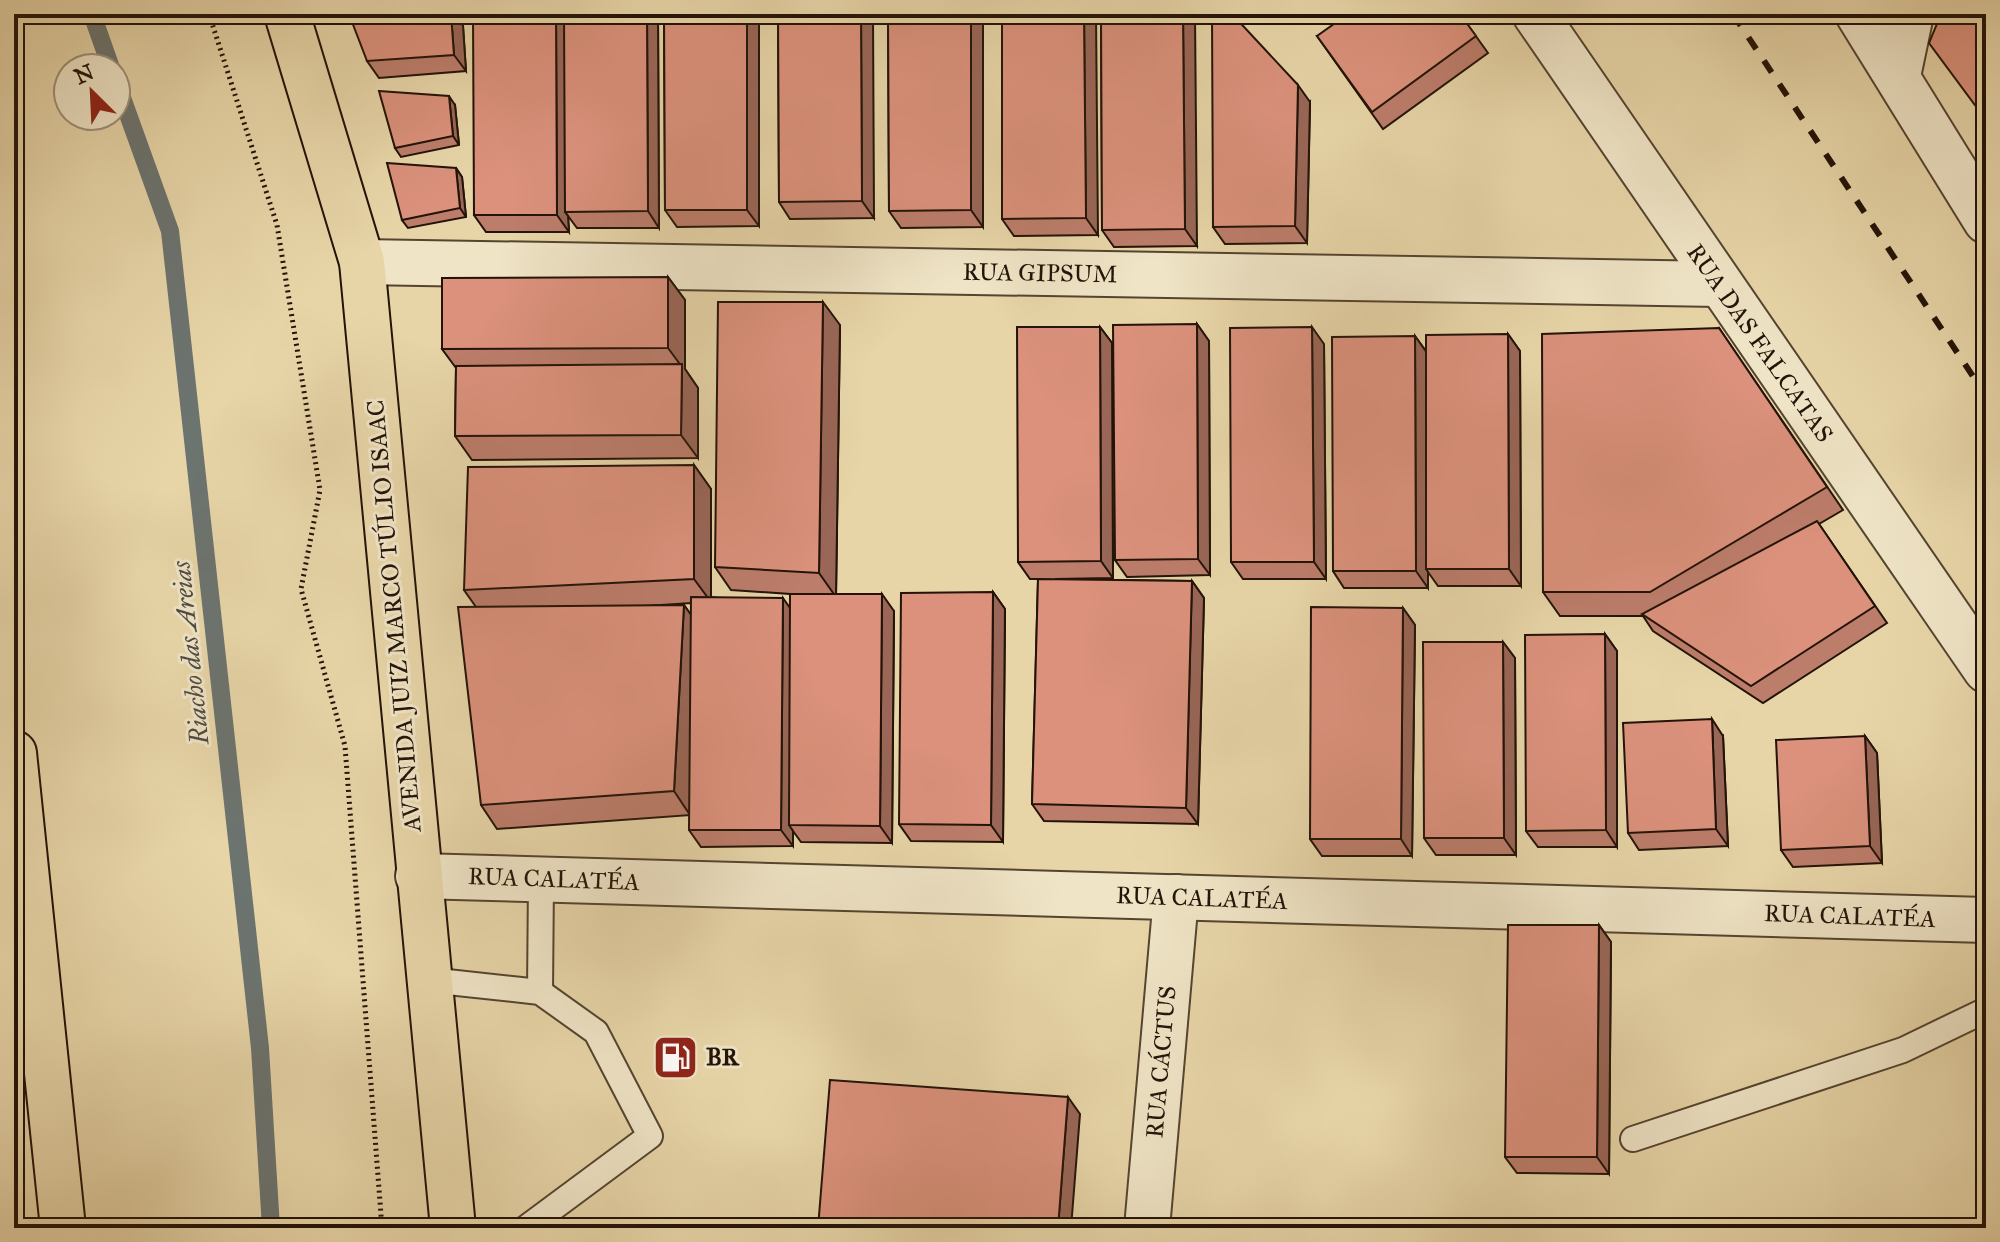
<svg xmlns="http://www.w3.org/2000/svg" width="2000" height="1242" font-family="'IM FELL Great Primer',serif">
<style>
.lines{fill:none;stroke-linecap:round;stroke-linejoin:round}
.stream{stroke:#6c7470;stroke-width:18}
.service-casing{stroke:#544430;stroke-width:28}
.minor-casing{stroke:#544430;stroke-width:48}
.primary-casing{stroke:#231308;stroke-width:48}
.path{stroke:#231308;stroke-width:5;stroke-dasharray:2 4;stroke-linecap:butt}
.service{stroke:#efe4c6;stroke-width:24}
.minor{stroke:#efe4c6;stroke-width:44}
.primary{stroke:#e7d5a8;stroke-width:44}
.rail{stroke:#231308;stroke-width:6;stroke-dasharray:14 14;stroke-linecap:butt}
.wall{fill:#bc7d6b;stroke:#231308;stroke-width:2;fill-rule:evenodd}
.shaded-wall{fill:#996657;stroke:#231308;stroke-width:2}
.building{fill:#db917c;stroke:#231308;stroke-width:2}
.labels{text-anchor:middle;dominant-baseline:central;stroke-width:6;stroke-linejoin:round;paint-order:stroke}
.street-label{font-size:24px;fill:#231308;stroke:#efe4c6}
.poi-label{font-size:24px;font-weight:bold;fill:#231308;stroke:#efe4c6;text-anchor:start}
.water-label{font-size:26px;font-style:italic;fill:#4e4c45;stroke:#efe4c6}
</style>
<rect width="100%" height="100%" fill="#e7d5a8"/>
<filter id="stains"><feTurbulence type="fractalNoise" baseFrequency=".0025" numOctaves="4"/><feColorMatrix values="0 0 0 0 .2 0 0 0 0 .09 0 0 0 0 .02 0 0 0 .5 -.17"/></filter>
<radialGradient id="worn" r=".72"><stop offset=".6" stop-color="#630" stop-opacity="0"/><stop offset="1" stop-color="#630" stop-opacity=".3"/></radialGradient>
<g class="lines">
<g class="stream">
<polyline points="92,14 111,68"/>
<polyline points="116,81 170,231 260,1048 271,1228"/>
</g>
<defs>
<g id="service">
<polyline points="429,980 540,992 596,1032 650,1136 526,1228"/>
<polyline points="540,992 541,879"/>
<polyline points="1633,1139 1903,1050 1986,1010"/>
</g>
<g id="minor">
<polyline points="1535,14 1986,670"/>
<polyline points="1858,14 1986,221"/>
<polyline points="1898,76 1911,14"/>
<polyline points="362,262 1719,284"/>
<polyline points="418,876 1986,920"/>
<polyline points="1147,1228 1176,897"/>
</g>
<g id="primary">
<polyline points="287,14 362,262 453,1228"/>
<polyline points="14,753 63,1228"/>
</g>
</defs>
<use href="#service" class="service-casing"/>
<use href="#minor" class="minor-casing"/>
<use href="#primary" class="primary-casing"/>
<polyline class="path" points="209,14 277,225 320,490 301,589 345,746 382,1228"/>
<use href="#service" class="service"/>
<use href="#minor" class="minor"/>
<use href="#primary" class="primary"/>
<polyline class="rail" points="1733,14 1986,396"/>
</g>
<g class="wall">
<polygon points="658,14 659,228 577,228 568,216 569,232 486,232 474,215"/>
<polygon points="664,14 759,14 759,226 677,227 665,210"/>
<polygon points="778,14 874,218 790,219 779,202"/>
<polygon points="888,14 983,14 983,227 901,228 889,211"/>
<polygon points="1002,14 1098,235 1014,236 1002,219"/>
<polygon points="1101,14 1197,246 1114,247 1102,230"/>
<polygon points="1460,14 1488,53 1383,129 1317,36"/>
<polygon points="463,26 466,71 379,78 367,61"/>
<polygon points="1310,102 1307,243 1225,244 1213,227"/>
<polygon points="455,105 459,145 401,157 395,148"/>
<polygon points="456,168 462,177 466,217 408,228 402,220"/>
<polygon points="668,277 685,300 685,369 698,388 698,458 472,460 455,436 456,368 442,349"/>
<polygon points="1197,324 1209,341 1210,575 1127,577 1115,560"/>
<path d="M840 325 836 594 894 611 892 843 801 842 793 831V846L701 847 689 830 690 815 497 829 481 805 476 607 464 590 694 465 711 489V597L790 608V594L731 590 715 567ZM691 603V615L684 605 645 606Z"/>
<polygon points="1100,327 1112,343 1113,578 1055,579 1192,581 1204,598 1198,824 1044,821 1032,804 1038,579 1030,579 1018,562"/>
<polygon points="1719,328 1843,510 1819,524 1887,623 1763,703 1653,631 1643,616 1560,616 1543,592"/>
<polygon points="1508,334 1520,351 1521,586 1438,586 1428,572 1428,588 1344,588 1333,571 1415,336 1426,351"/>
<polygon points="1324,344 1326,579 1243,579 1231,562"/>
<polygon points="993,592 1005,609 1003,842 911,841 899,824"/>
<polygon points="1403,608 1415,625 1412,856 1322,856 1310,839"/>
<polygon points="1605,634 1617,651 1617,847 1538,847 1526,831"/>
<polygon points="1503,642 1515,658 1516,855 1436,855 1424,838"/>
<polygon points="1723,736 1728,846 1639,850 1628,833"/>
<polygon points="1865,736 1877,753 1882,863 1793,867 1781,850"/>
<polygon points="1599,925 1611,942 1609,1174 1517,1173 1505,1157"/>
</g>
<g class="shaded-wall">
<polygon points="451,14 455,14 463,26 466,71 454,55"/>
<polygon points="556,14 568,14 565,212 568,216 569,232 557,215"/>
<polygon points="647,14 658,14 659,228 648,211"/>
<polygon points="747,14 759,14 759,226 747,210"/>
<polygon points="861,14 873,14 874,218 862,201"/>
<polygon points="971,14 983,14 983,227 971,210"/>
<polygon points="1084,14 1096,14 1098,235 1086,218"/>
<polygon points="1183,14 1195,14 1197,246 1185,229"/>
<polygon points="1298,85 1310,102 1307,243 1295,226"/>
<polygon points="449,96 455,105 459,145 453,136"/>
<polygon points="456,168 462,177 466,217 460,208"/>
<polygon points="668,277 685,300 685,369 698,388 698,458 681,435 682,367 668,348"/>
<polygon points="823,302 840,325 836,597 819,573"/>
<polygon points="1197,324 1209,341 1210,575 1198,559"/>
<polygon points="1100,327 1112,343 1113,578 1101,561"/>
<polygon points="1312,327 1324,344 1326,579 1314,562"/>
<polygon points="1508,334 1520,351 1521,586 1509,569"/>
<polygon points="1415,336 1427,353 1426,569 1428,572 1428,588 1416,571"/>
<polygon points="694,465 711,489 711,602 694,579"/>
<polygon points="1192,581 1204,598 1198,824 1186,808"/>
<polygon points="993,592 1005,609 1003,842 991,825"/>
<polygon points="882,594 894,611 892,843 880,826"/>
<polygon points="783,598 795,615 789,825 793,831 793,846 781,830"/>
<polygon points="684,605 701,629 690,815 674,791"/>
<polygon points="1403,608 1415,625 1412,856 1401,839"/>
<polygon points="1605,634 1617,651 1617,847 1606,830"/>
<polygon points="1503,642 1515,658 1516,855 1504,838"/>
<polygon points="1712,719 1723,736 1728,846 1716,829"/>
<polygon points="1865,736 1877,753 1882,863 1870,846"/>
<polygon points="1599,925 1611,942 1609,1174 1597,1157"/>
<polygon points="1068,1097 1080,1114 1071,1228 1058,1228"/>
</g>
<g class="building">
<polygon points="349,14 451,14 454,55 367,61"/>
<polygon points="473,14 556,14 557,215 474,215"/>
<polygon points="564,14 647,14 648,211 565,212"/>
<polygon points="664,14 747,14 747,210 665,210"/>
<polygon points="778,14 861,14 862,201 779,202"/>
<polygon points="888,14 971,14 971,210 889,211"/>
<polygon points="1002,14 1084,14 1086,218 1002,219"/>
<polygon points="1101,14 1183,14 1185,229 1102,230"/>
<polygon points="1212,14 1232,14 1298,85 1295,226 1213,227"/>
<polygon points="1348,14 1460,14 1476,36 1372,112 1317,36"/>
<polygon points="1941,14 1986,14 1986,120 1929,43"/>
<polygon points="379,91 449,96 453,136 395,148"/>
<polygon points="387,163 456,168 460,208 402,220"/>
<polygon points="668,277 668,348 442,349 442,278"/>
<polygon points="718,302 823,302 819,573 715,567"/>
<polygon points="1197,324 1198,559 1115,560 1113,325"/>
<polygon points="1017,327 1100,327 1101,561 1018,562"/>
<polygon points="1312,327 1314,562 1231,562 1230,328"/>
<polygon points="1719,328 1827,487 1650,592 1543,592 1542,334"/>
<polygon points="1508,334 1509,569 1426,569 1426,335"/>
<polygon points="1415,336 1416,571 1333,571 1332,337"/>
<polygon points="682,364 681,435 455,436 456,366"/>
<polygon points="694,465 694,579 464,590 468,467"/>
<polygon points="1817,521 1875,606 1751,686 1642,614"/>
<polygon points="1038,579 1192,581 1186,808 1032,804"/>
<polygon points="993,592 991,825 899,824 901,593"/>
<polygon points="790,594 882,594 880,826 789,825"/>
<polygon points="691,597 783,598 781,830 689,830"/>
<polygon points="684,605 674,791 481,805 458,607"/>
<polygon points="1311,607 1403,608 1401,839 1310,839"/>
<polygon points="1605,634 1606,830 1526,831 1525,635"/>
<polygon points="1423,642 1503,642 1504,838 1424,838"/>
<polygon points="1712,719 1716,829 1628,833 1623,723"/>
<polygon points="1865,736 1870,846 1781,850 1776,740"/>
<polygon points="1508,925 1599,925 1597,1157 1505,1157"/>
<polygon points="830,1080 1068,1097 1058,1228 818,1228"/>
</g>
<defs>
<symbol id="fuel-square" viewBox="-11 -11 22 22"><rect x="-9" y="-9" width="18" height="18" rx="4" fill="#8f2418" stroke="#efe4c6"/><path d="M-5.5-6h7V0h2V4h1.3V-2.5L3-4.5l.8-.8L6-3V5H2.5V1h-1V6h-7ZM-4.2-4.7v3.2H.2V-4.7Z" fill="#fff"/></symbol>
</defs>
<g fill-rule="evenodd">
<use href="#fuel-square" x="650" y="1032" width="51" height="51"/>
</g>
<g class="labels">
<g class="street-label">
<text transform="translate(1040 273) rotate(1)">RUA GIPSUM</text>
<text transform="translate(1760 343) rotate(55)">RUA DAS FALCATAS</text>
<text transform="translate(394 616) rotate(-95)">AVENIDA JUIZ MARCO TÚLIO ISAAC</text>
<text transform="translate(554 879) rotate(2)">RUA CALATÉA</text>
<text transform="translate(1202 898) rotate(2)">RUA CALATÉA</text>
<text transform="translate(1850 916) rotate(2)">RUA CALATÉA</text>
<text transform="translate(1161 1062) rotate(-85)">RUA CÁCTUS</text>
</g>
<g class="poi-label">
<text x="706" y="1057">BR</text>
</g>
<g class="water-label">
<text transform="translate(190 653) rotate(-96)">Riacho das Areias</text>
</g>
</g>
<rect width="2000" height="1242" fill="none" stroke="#e7d5a8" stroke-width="48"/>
<rect x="16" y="16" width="1968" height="1210" fill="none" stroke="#231308" stroke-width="4"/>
<rect x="24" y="24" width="1952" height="1194" fill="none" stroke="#231308" stroke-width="2"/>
<g transform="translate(92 92) rotate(336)"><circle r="38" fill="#efe4c6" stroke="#9d907a" stroke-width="2"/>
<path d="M0-6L14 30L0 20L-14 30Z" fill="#8f2418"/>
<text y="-12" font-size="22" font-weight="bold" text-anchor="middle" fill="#231308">N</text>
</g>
<rect width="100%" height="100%" filter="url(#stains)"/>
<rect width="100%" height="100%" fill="url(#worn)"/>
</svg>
